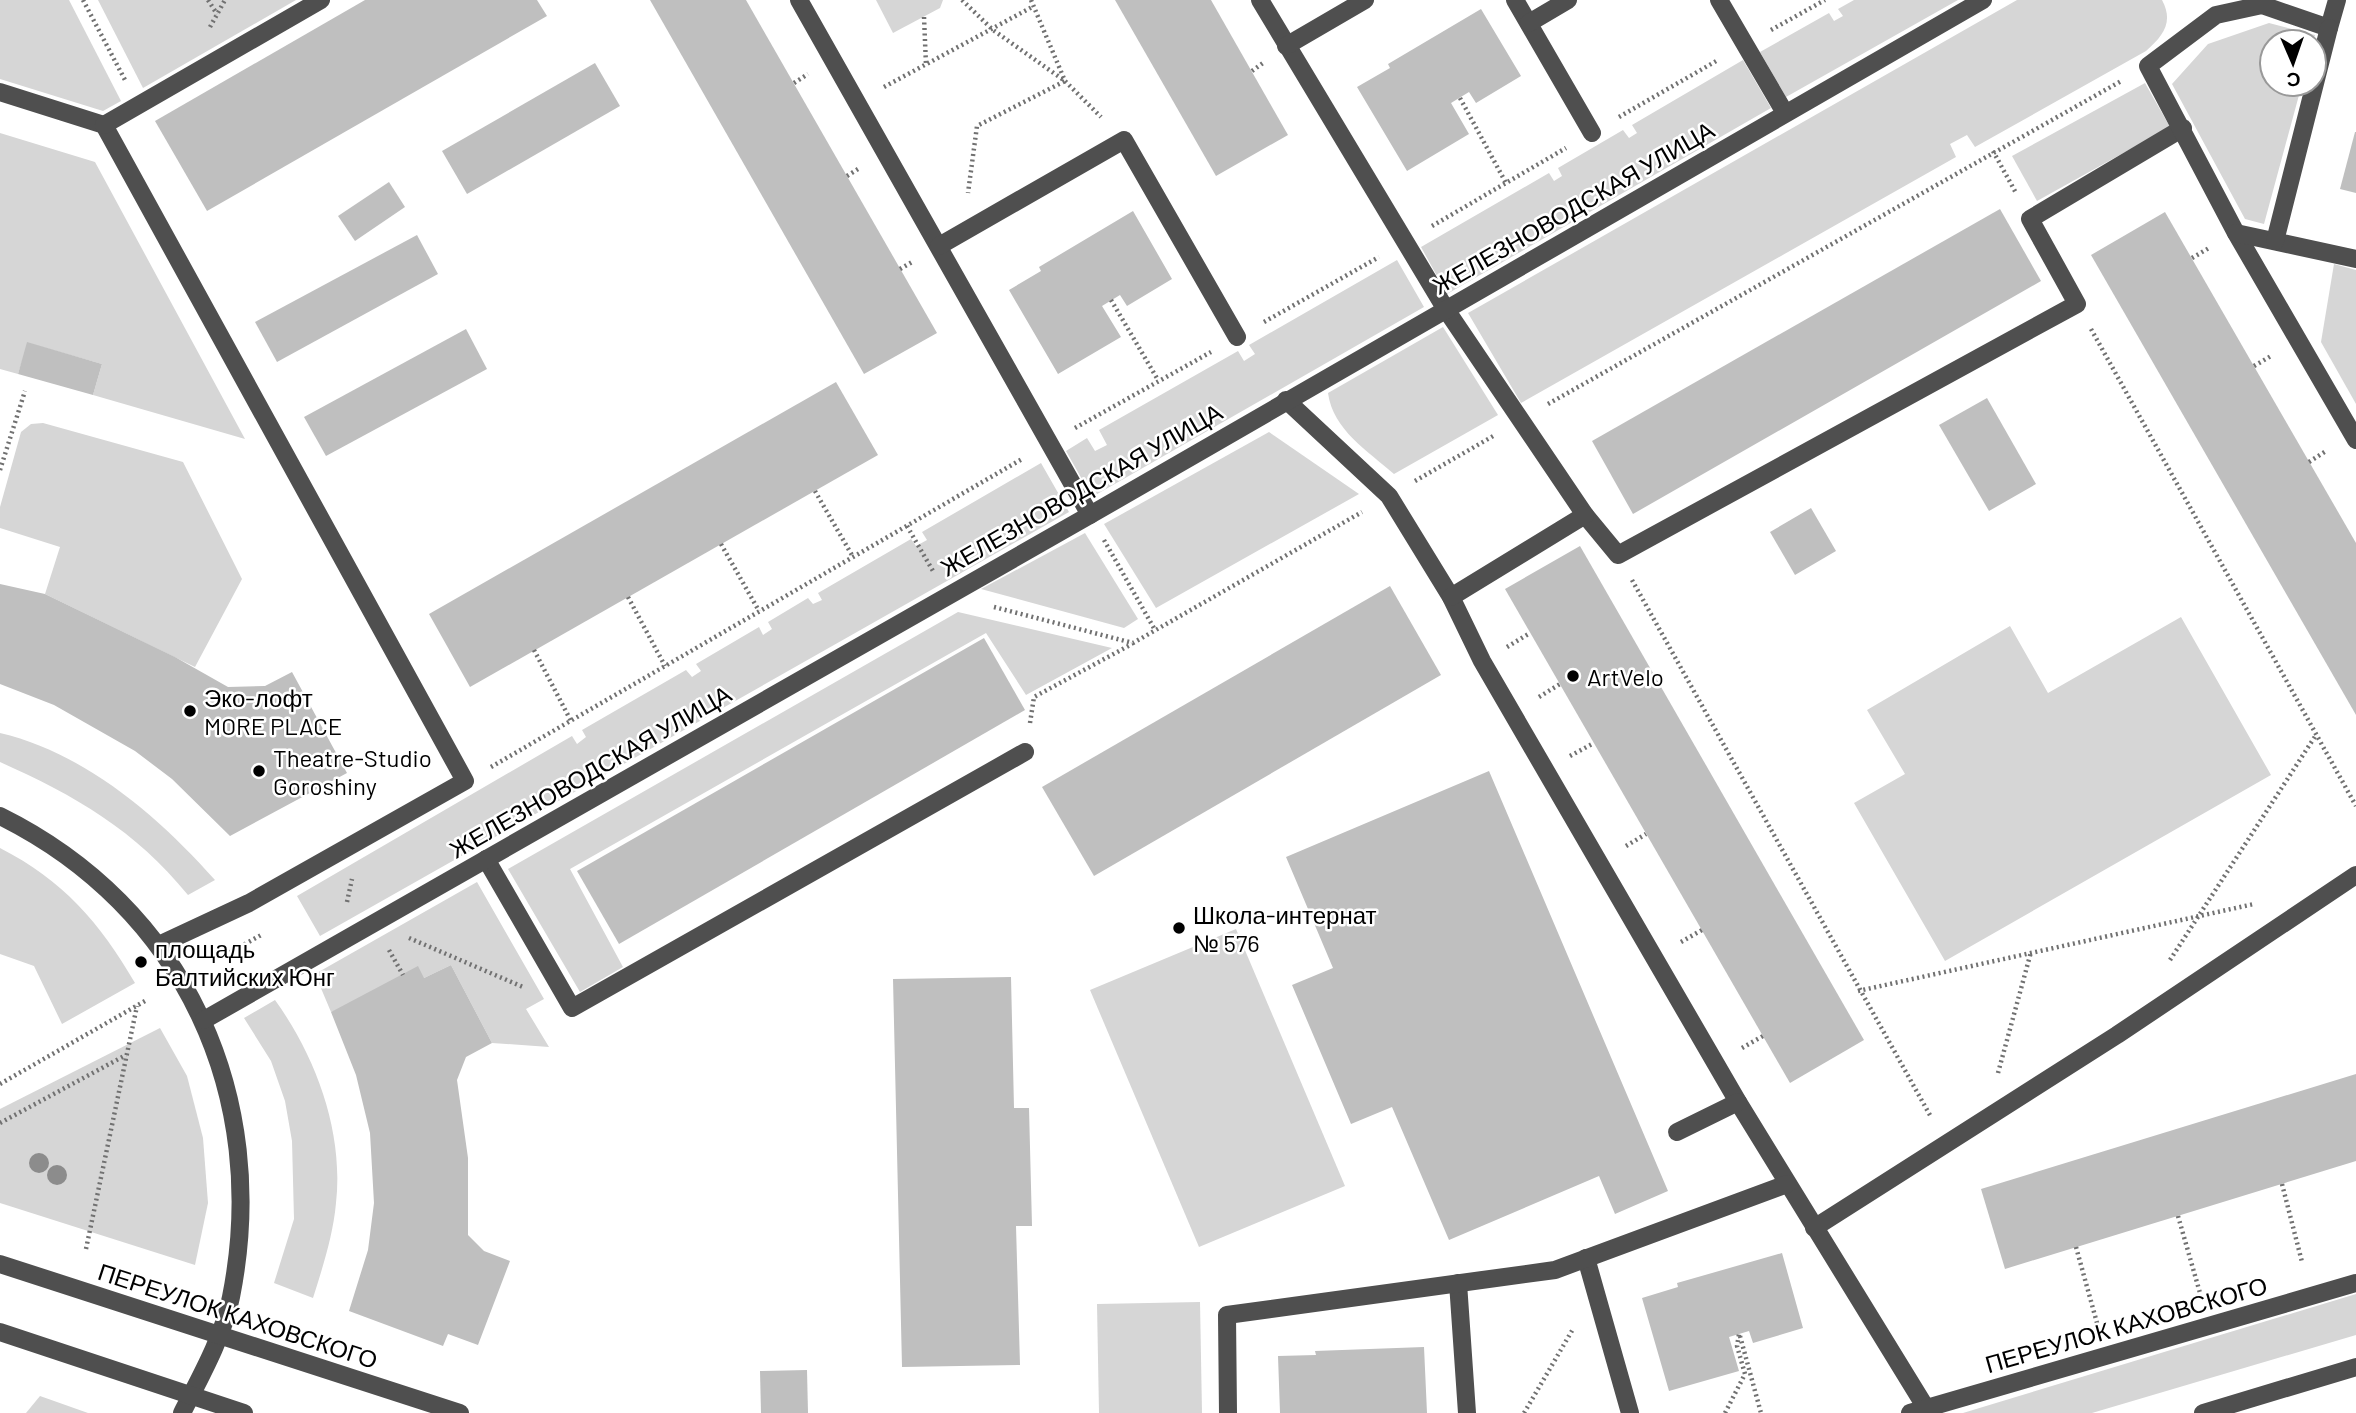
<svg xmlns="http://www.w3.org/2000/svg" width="2356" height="1413" font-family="Barlow,sans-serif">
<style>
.green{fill:#d6d6d6}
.building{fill:#bfbfbf}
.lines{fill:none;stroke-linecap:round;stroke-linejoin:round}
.path{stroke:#717171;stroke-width:4.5;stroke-dasharray:2 3.5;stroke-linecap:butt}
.minor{stroke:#4f4f4f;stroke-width:18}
.tree{fill:#8c8c8c}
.poi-dot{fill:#000;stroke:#fff;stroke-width:2.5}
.labels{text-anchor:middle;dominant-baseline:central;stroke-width:5;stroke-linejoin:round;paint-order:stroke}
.street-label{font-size:24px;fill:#000;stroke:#fff}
.poi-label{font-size:24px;fill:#000;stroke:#fff;text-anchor:start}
</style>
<rect width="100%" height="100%" fill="#fff"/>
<g class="green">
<polygon points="0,0 69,0 121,101 103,111 0,79"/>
<polygon points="98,0 296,0 143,88"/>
<polygon points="876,0 943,0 940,8 893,33"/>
<polygon points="1854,0 1958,0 1786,97 1760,52 1829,13 1834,21 1843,16 1838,9"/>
<path d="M2017 0H2162C2174 22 2163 36 2146 51L1975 147 1967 135 1950 144 1956 157 1521 403 1468 313Z"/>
<polygon points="2269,23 2315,35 2313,42 2272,42 2272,84 2302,84 2264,224 2245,219 2172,84 2208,44"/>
<polygon points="1743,60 1771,108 1447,294 1421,247 1549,173 1554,181 1562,176 1558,168 1623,130 1629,138 1637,133 1632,125"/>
<polygon points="2145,83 2170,127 2037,201 2012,156"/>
<polygon points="0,133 95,162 245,439 93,395 102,364 28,343 18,374 0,369"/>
<polygon points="1397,260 1424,307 1092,497 1066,451 1087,438 1095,451 1107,445 1099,430 1238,351 1244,361 1255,354 1249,345"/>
<polygon points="2334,264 2356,270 2356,404 2321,342"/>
<path d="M1443 327 1498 415 1394 474C1368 451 1333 430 1328 393Z"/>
<polygon points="43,423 183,462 242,579 195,667 45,594 60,547 0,528 0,507 21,432 31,424"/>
<polygon points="1269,432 1359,494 1156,608 1104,524"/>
<polygon points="1041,463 1069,512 320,936 297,896 572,736 577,744 586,737 582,730 686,670 692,677 701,671 696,664 759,627 763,635 772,629 768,622 808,598 813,604 822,600 818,593 911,539 916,546 927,540 922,532"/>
<polygon points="1085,533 1138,619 1124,628 981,589"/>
<polygon points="958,612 1112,648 1026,695 986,633 570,869 623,967 580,992 508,869"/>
<polygon points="2181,617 2271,775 1945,961 1854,803 1905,774 1867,710 2010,626 2048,693"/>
<path d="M0 733C85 753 158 816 215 880L188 895C135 830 76 796 0 762Z"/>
<path d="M0 848C63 880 100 923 135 983L62 1024 34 966 0 954Z"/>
<polygon points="477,882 544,999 526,1009 549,1047 492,1043 451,965 424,978 331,1012 315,974"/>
<polygon points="1236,929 1345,1186 1199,1247 1090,990"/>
<path d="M275 1000C316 1057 344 1132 336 1203 333 1236 323 1266 313 1298L274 1283 294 1219 292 1141 285 1101 271 1061 244 1018Z"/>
<polygon points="160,1028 187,1076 203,1138 208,1203 195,1265 0,1203 0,1109"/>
<polygon points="2356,1294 2356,1335 2092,1413 1963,1413"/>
<polygon points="1200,1302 1202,1413 1099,1413 1097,1304"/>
<polygon points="40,1396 88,1413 26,1413"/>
</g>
<g class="building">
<polygon points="365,0 537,0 547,16 207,211 155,121"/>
<polygon points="650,0 746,0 937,333 864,374"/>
<polygon points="1115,0 1211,0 1288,135 1216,176"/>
<polygon points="1481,9 1521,76 1476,103 1469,92 1451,103 1469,134 1407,171 1357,87 1390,68 1388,64"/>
<polygon points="595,63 620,106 467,194 442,151"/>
<polygon points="2355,132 2356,132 2356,193 2340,189"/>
<polygon points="389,182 405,207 355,241 338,216"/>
<polygon points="2000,209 2041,281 1633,514 1592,441"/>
<polygon points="1133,211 1172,279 1127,306 1120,295 1102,306 1121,337 1058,374 1009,290 1041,271 1039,267"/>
<polygon points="2165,212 2356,543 2356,715 2091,255"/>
<polygon points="417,235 438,274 277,362 255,322"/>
<polygon points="466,329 487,369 326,456 304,417"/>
<polygon points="27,342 102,364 93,395 18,374"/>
<polygon points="836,382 878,455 470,687 429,614"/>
<polygon points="1987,398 2036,484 1989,511 1939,425"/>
<polygon points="1811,508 1836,551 1795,575 1770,532"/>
<polygon points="1580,546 1864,1040 1790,1083 1505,589"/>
<polygon points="0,584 45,594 175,657 228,687 265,686 292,672 347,773 230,836 172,779 135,751 54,705 0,684"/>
<polygon points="1390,586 1441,675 1094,876 1042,787"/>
<polygon points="984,638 1025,710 619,944 577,871"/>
<polygon points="1489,771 1668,1191 1615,1214 1599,1176 1449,1240 1392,1107 1351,1124 1292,985 1333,968 1286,857"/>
<polygon points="451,965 492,1043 466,1057 457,1080 468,1158 468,1235 484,1251 510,1261 478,1345 448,1334 443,1346 349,1311 368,1250 374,1203 370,1133 356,1075 331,1012 418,966 424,978"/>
<polygon points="1011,977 1014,1108 1029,1108 1032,1226 1016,1226 1020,1365 902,1367 893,979"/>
<polygon points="2356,1074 2356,1161 2005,1269 1981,1189"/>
<polygon points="1782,1253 1803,1328 1753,1343 1749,1331 1729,1337 1739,1371 1669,1391 1642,1298 1678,1287 1677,1283"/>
<polygon points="1424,1347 1427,1413 1280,1413 1278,1356 1316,1355 1315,1351"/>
<polygon points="807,1370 808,1413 761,1413 760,1371"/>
</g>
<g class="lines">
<g class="path">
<polyline points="83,0 125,80"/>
<polyline points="208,0 217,14"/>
<polyline points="962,0 993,30 1065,81 977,126 968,193"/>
<polyline points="1031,0 1065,81 1101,117"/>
<polyline points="924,17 926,65"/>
<polyline points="210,27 225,0"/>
<polyline points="1771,30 1825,0"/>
<polyline points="1252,71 1263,63"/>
<polyline points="794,83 808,74"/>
<polyline points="884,87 1034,6"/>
<polyline points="1460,98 1506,183"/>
<polyline points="1619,117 1718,60"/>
<polyline points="1993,151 2016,193"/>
<polyline points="847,176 858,169"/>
<polyline points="1432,226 1566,148"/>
<polyline points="2192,258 2209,248"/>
<polyline points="900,269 912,262"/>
<polyline points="1111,300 1158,380"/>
<polyline points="1264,322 1379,257"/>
<polyline points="2091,329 2356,806"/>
<polyline points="2254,366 2271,356"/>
<polyline points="1548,404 2123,80"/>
<polyline points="1075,428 1211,352"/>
<polyline points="2309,462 2326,451"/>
<polyline points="0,470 25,391"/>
<polyline points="1415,481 1495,435"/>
<polyline points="815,491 853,557"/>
<polyline points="907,526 933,571"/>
<polyline points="1104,540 1155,630"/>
<polyline points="721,544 759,611"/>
<polyline points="1632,580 1931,1117"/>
<polyline points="628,597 665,666"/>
<polyline points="994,607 1133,643 1362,512"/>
<polyline points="1507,647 1530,633"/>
<polyline points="534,650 571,721"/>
<polyline points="1539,697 1560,684"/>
<polyline points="1030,723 1034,697 1132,644"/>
<polyline points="1570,756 1594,743"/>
<polyline points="491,767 1022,459"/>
<polyline points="1626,846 1646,834"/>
<polyline points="347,902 352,879"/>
<polyline points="409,938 523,987"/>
<polyline points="1681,942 1702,930"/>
<polyline points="389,950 403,975"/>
<polyline points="225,955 263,934"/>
<polyline points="2170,960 2316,735"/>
<polyline points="1858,991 2254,904"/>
<polyline points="1742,1048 1763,1036"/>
<polyline points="1998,1073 2031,952"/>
<polyline points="0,1084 145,1001"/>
<polyline points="0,1123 126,1055"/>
<polyline points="2282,1184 2302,1262"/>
<polyline points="2178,1216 2200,1293"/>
<polyline points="2076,1247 2097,1323"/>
<polyline points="86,1249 137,1006"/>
<polyline points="1740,1336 1761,1413"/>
<polyline points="1524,1413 1573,1329"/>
<polyline points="1725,1413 1745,1374 1737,1346 1739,1334"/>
</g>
<g class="minor">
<polyline points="799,0 1090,515"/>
<polyline points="1260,0 1445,308 1585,515 1618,555 2077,304 2030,219 2183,128"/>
<polyline points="1515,0 1592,133"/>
<polyline points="1719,0 1785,113"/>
<polyline points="2337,0 2329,28 2262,5 2216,15 2148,66 2236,233 2356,440"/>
<polyline points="1529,23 1568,0"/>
<polyline points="1286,46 1365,0"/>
<polyline points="0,92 104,125 465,781 249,903 159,945"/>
<polyline points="104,125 321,0"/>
<polyline points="2236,233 2356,259"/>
<polyline points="2275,241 2329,28"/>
<polyline points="939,246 1124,140 1237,337"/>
<polyline points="1286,400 1389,496 1451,597 1482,661 1738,1102 1926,1408"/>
<polyline points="1451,597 1585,515"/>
<path d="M0 816C184 907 271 1096 231 1297 223 1337 201 1376 182 1413"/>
<polyline points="486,859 572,1008 1025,752"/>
<polyline points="204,1020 1090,515 1983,0"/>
<polyline points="1677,1132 1738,1102"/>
<polyline points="1814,1228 2117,1035 2356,875"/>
<polyline points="1586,1258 1630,1413"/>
<polyline points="0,1264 460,1413"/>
<polyline points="1458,1283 1467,1413"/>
<polyline points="0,1332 244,1413"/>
<polyline points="1228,1413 1227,1315 1555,1270 1787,1184"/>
<polyline points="1910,1413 2356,1283"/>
<polyline points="2203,1413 2356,1367"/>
</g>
</g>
<g class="tree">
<circle cx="39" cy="1163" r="10"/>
<circle cx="57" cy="1175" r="10"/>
</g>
<g class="poi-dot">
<circle cx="1573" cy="676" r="7"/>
<circle cx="190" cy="711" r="7"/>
<circle cx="259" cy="771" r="7"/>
<circle cx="1179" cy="928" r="7"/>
<circle cx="141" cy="962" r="7"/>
</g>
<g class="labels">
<g class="street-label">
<text transform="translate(1573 207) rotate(-30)">ЖЕЛЕЗНОВОДСКАЯ УЛИЦА</text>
<text transform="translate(1081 489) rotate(-30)">ЖЕЛЕЗНОВОДСКАЯ УЛИЦА</text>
<text transform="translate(590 771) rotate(-30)">ЖЕЛЕЗНОВОДСКАЯ УЛИЦА</text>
<text transform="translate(238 1315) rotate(18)">ПЕРЕУЛОК КАХОВСКОГО</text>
<text transform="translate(2126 1324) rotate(-16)">ПЕРЕУЛОК КАХОВСКОГО</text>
</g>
<g class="poi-label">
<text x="1587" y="676">ArtVelo</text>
<text x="204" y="697">Эко-лофт<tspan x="204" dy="28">MORE PLACE</tspan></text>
<text x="273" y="757">Theatre-Studio<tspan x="273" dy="28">Goroshiny</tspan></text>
<text x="1193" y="914">Школа-интернат<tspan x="1193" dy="28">№ 576</tspan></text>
<text x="155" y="948">площадь<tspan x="155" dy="28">Балтийских Юнг</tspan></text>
</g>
</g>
<g transform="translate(2293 63) rotate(178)"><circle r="33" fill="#ffffff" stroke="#999999" stroke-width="2"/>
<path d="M0-5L12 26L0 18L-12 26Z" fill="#000000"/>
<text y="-10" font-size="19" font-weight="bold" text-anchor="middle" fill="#000000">С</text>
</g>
</svg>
